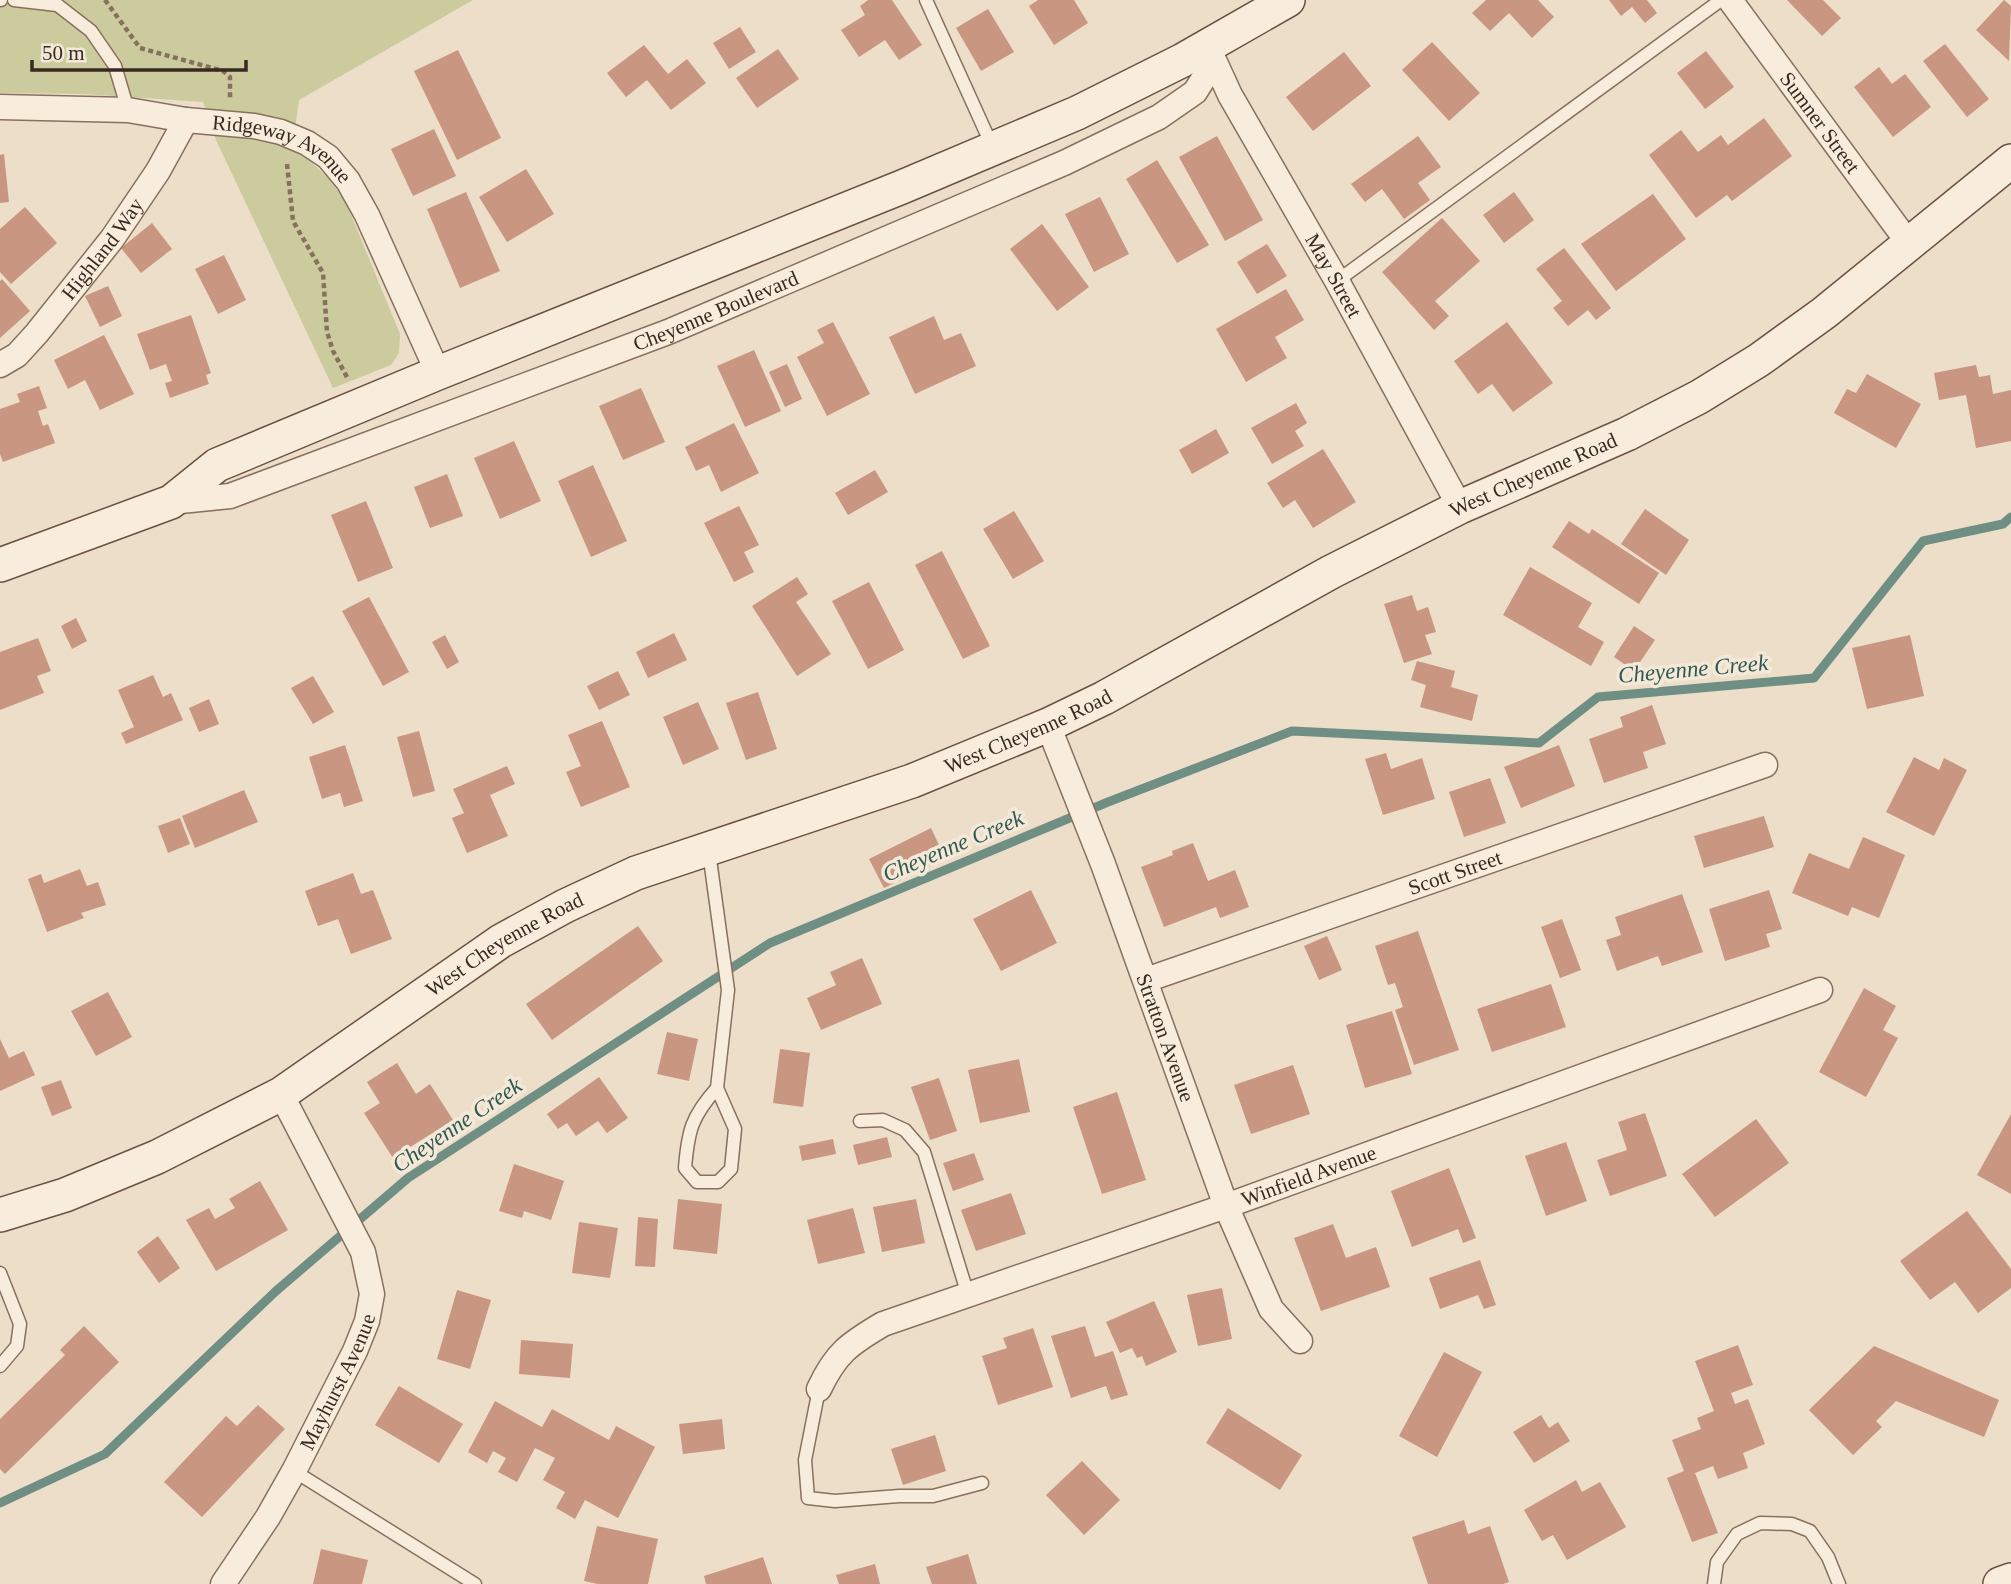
<svg xmlns="http://www.w3.org/2000/svg" width="2011" height="1584" font-family="'Times New Roman',serif">
<style>
.green{fill:#cbcb9d}
.lines{fill:none;stroke-linecap:round;stroke-linejoin:round}
.stream{stroke:#708f84;stroke-width:9}
.building{fill:#c99681}
.lane-casing{stroke:#88705e;stroke-width:15}
.street-casing{stroke:#88705e;stroke-width:27}
.secondary-casing{stroke:#6a5141;stroke-width:36}
.path{stroke:#88705e;stroke-width:4.5;stroke-dasharray:5 3.5;stroke-linecap:butt}
.lane{stroke:#f8ecdc;stroke-width:12}
.street{stroke:#f8ecdc;stroke-width:24}
.secondary{stroke:#f8ecdc;stroke-width:33}
.labels{text-anchor:middle;dominant-baseline:central;stroke-width:7;stroke-linejoin:round;paint-order:stroke}
.street-label{font-size:21px;fill:#392a21;stroke:#f4e9d8}
.water-label{font-size:23px;font-style:italic;fill:#315851;stroke:#f4e9d8}
</style>
<rect width="100%" height="100%" fill="#eddec9"/>
<polygon class="green" points="0,0 473,0 299,100 292,150 309,160 329,179 345,200 400,334 399,353 391,365 333,388 216,140 203,102 84,94 0,93"/>
<g class="lines">
<polyline class="stream" points="0,1503 105,1454 276,1291 408,1178 770,943 1108,802 1292,731 1539,743 1598,697 1814,678 1923,541 2003,524 2011,517"/>
</g>
<g class="building">
<polygon points="868,0 892,0 922,45 899,60 885,40 859,57 841,30 865,15 860,6"/>
<polygon points="1038,0 1074,0 1088,23 1054,45 1029,6"/>
<polygon points="1486,0 1538,0 1554,17 1532,38 1509,13 1490,31 1472,13"/>
<polygon points="1609,0 1647,0 1657,13 1645,23 1632,7 1621,16"/>
<polygon points="1787,0 1823,0 1841,18 1822,36"/>
<polygon points="2004,0 2011,6 2009,61 1976,30"/>
<polygon points="988,9 1014,52 981,71 956,28"/>
<polygon points="740,27 756,52 729,69 713,43"/>
<polygon points="1432,42 1480,93 1449,121 1402,70"/>
<polygon points="1945,44 1989,99 1967,117 1923,61"/>
<polygon points="644,45 668,74 687,59 706,83 671,110 647,80 626,97 607,73"/>
<polygon points="778,49 799,79 757,108 736,78"/>
<polygon points="458,50 501,138 457,160 414,71"/>
<polygon points="1706,51 1734,87 1705,109 1677,73"/>
<polygon points="1344,52 1371,86 1313,131 1286,97"/>
<polygon points="1879,67 1892,84 1905,74 1931,107 1893,137 1854,87"/>
<polygon points="1764,118 1792,156 1732,201 1727,195 1696,218 1649,155 1681,130 1698,152 1721,135 1728,145"/>
<polygon points="434,129 456,176 413,196 391,149"/>
<polygon points="1217,136 1263,220 1225,241 1179,157"/>
<polygon points="1418,136 1441,167 1418,183 1430,200 1404,219 1382,189 1365,202 1351,184"/>
<polygon points="4,154 9,202 0,203 0,155"/>
<polygon points="1157,160 1209,245 1177,263 1126,179"/>
<polygon points="526,169 554,214 507,242 479,197"/>
<polygon points="466,192 500,271 460,288 427,209"/>
<polygon points="1514,192 1534,220 1504,243 1483,215"/>
<polygon points="1653,194 1686,239 1616,291 1581,244"/>
<polygon points="1100,197 1129,254 1094,272 1065,214"/>
<polygon points="25,207 57,243 11,284 0,272 0,229"/>
<polygon points="1442,218 1480,261 1435,301 1449,316 1434,330 1382,272"/>
<polygon points="152,223 172,249 141,273 121,248"/>
<polygon points="1042,224 1089,287 1057,311 1010,249"/>
<polygon points="1267,244 1287,276 1257,294 1237,262"/>
<polygon points="1564,248 1611,308 1596,320 1588,310 1568,326 1553,308 1562,301 1536,269"/>
<polygon points="224,255 246,300 218,314 195,269"/>
<polygon points="2,279 30,311 0,338 0,281"/>
<polygon points="108,286 122,316 100,327 85,296"/>
<polygon points="1286,289 1304,320 1275,337 1287,358 1246,382 1216,329"/>
<polygon points="191,315 211,373 206,375 209,384 170,398 165,383 172,381 166,364 150,370 137,334"/>
<polygon points="934,316 944,340 961,333 976,366 915,394 889,337"/>
<polygon points="833,322 870,394 827,416 797,357 824,343 817,330"/>
<polygon points="1507,322 1553,383 1513,412 1492,384 1478,394 1454,361"/>
<polygon points="104,335 134,394 100,410 85,380 68,389 54,360"/>
<polygon points="754,350 781,411 745,427 717,366"/>
<polygon points="787,364 802,399 785,407 769,372"/>
<polygon points="1976,365 1979,377 1990,375 1993,394 2011,390 2011,441 1976,448 1966,395 1939,400 1934,373"/>
<polygon points="1867,374 1921,404 1896,448 1834,413 1847,389 1856,393"/>
<polygon points="39,386 47,408 38,411 43,426 48,424 55,443 3,462 0,454 0,409 20,402 17,394"/>
<polygon points="641,388 665,442 623,460 599,406"/>
<polygon points="1296,403 1307,423 1295,431 1304,446 1272,464 1251,428"/>
<polygon points="734,423 759,473 721,492 709,465 696,471 685,447"/>
<polygon points="1216,429 1229,453 1192,474 1179,450"/>
<polygon points="514,441 541,501 500,519 474,458"/>
<polygon points="1323,449 1356,502 1313,528 1295,500 1283,508 1267,483"/>
<polygon points="593,465 627,541 591,557 558,481"/>
<polygon points="875,470 888,492 848,515 835,493"/>
<polygon points="447,474 463,516 430,528 414,487"/>
<polygon points="366,501 393,568 358,582 331,515"/>
<polygon points="739,506 759,545 744,552 754,572 734,582 704,523"/>
<polygon points="1645,509 1689,540 1666,575 1621,544"/>
<polygon points="1014,511 1044,561 1013,579 983,529"/>
<polygon points="1569,521 1589,534 1592,529 1659,573 1639,604 1552,547"/>
<polygon points="942,551 990,646 963,659 915,565"/>
<polygon points="1530,567 1592,603 1578,627 1604,642 1591,666 1503,615"/>
<polygon points="797,577 808,594 796,602 831,654 797,676 752,606"/>
<polygon points="869,582 904,650 868,669 832,601"/>
<polygon points="1412,595 1417,611 1428,607 1436,632 1425,635 1432,654 1404,663 1384,604"/>
<polygon points="369,597 409,672 383,686 342,611"/>
<polygon points="76,618 87,641 72,649 61,626"/>
<polygon points="1634,626 1655,640 1634,671 1614,657"/>
<polygon points="674,633 687,660 648,678 636,652"/>
<polygon points="445,635 459,662 447,669 432,642"/>
<polygon points="1910,635 1924,696 1867,709 1852,648"/>
<polygon points="38,638 51,671 37,676 44,693 0,710 0,652"/>
<polygon points="1417,661 1455,671 1451,687 1478,695 1472,721 1420,707 1426,685 1411,680"/>
<polygon points="618,671 630,695 599,710 587,686"/>
<polygon points="153,675 163,697 171,693 183,720 126,744 121,733 134,727 118,690"/>
<polygon points="313,676 334,712 313,724 291,688"/>
<polygon points="758,692 777,749 746,760 726,703"/>
<polygon points="209,699 219,724 199,732 189,708"/>
<polygon points="698,702 719,749 683,765 663,717"/>
<polygon points="1652,705 1666,744 1643,752 1648,768 1604,783 1589,739 1623,727 1620,717"/>
<polygon points="602,721 630,787 581,807 566,772 581,766 568,735"/>
<polygon points="419,731 435,791 413,797 397,737"/>
<polygon points="345,745 363,801 344,807 340,793 322,799 309,757"/>
<polygon points="1559,745 1575,786 1521,808 1504,767"/>
<polygon points="1386,753 1391,769 1422,758 1435,799 1383,815 1365,759"/>
<polygon points="1914,757 1939,770 1944,758 1967,770 1934,836 1886,812"/>
<polygon points="507,766 515,784 490,795 508,836 467,853 452,818 464,813 453,789"/>
<polygon points="1490,778 1506,823 1464,837 1449,792"/>
<polygon points="244,790 258,822 195,848 182,816"/>
<polygon points="1764,816 1774,847 1704,868 1694,836"/>
<polygon points="180,818 190,844 168,853 158,826"/>
<polygon points="931,828 945,858 884,888 869,859"/>
<polygon points="1863,837 1905,855 1879,918 1852,907 1848,916 1792,893 1809,853 1849,869"/>
<polygon points="1193,843 1208,881 1235,870 1249,907 1220,918 1216,907 1164,927 1141,867 1173,855 1172,851"/>
<polygon points="80,869 87,886 98,882 106,905 81,913 84,918 47,932 28,879 41,874 44,883"/>
<polygon points="353,873 361,894 373,890 392,939 351,954 338,919 318,926 305,891"/>
<polygon points="1031,890 1057,943 1001,971 973,919"/>
<polygon points="1769,890 1782,929 1766,934 1770,947 1725,961 1709,909"/>
<polygon points="1682,894 1703,952 1662,966 1658,956 1617,971 1606,940 1621,935 1615,917"/>
<polygon points="1562,919 1581,970 1560,978 1541,927"/>
<polygon points="638,926 663,961 552,1040 526,1004"/>
<polygon points="1418,931 1459,1050 1414,1065 1395,1010 1403,1007 1395,983 1388,985 1375,946"/>
<polygon points="1327,936 1342,970 1319,980 1304,946"/>
<polygon points="862,958 882,1004 821,1030 807,998 836,985 830,972"/>
<polygon points="1551,984 1566,1027 1492,1052 1477,1009"/>
<polygon points="1864,988 1896,1006 1883,1030 1898,1038 1866,1097 1819,1072"/>
<polygon points="108,992 132,1037 96,1056 71,1011"/>
<polygon points="1392,1011 1412,1074 1365,1088 1346,1025"/>
<polygon points="667,1032 698,1039 689,1081 657,1074"/>
<polygon points="0,1039 9,1058 24,1051 35,1075 0,1091"/>
<polygon points="780,1049 810,1053 803,1107 773,1103"/>
<polygon points="1019,1059 1030,1112 980,1123 968,1070"/>
<polygon points="397,1063 416,1094 430,1084 453,1120 393,1158 364,1113 380,1103 367,1082"/>
<polygon points="1293,1065 1310,1114 1251,1134 1234,1085"/>
<polygon points="599,1077 628,1118 607,1133 598,1121 576,1136 567,1123 558,1129 547,1114"/>
<polygon points="939,1078 957,1131 930,1140 911,1087"/>
<polygon points="61,1080 72,1108 52,1116 41,1087"/>
<polygon points="1117,1092 1146,1180 1102,1194 1073,1107"/>
<polygon points="1645,1113 1667,1176 1610,1196 1597,1160 1627,1150 1618,1122"/>
<polygon points="2011,1114 2011,1194 1977,1175"/>
<polygon points="1756,1119 1789,1163 1715,1217 1682,1174"/>
<polygon points="887,1137 892,1157 858,1165 853,1145"/>
<polygon points="833,1139 836,1154 802,1161 799,1146"/>
<polygon points="1566,1142 1587,1201 1546,1216 1525,1156"/>
<polygon points="974,1153 984,1180 953,1191 943,1163"/>
<polygon points="514,1164 564,1181 551,1220 524,1211 522,1218 499,1211"/>
<polygon points="1449,1168 1476,1238 1463,1243 1458,1229 1412,1247 1391,1191"/>
<polygon points="260,1181 288,1230 216,1271 186,1220 209,1208 215,1219 235,1208 229,1199"/>
<polygon points="1011,1193 1026,1234 976,1251 961,1210"/>
<polygon points="678,1199 722,1204 717,1254 673,1249"/>
<polygon points="916,1199 925,1243 882,1252 873,1207"/>
<polygon points="853,1208 865,1253 818,1264 807,1220"/>
<polygon points="1967,1211 2011,1269 2011,1288 1978,1313 1955,1282 1930,1300 1900,1261"/>
<polygon points="638,1217 658,1219 655,1267 635,1266"/>
<polygon points="579,1222 618,1228 610,1278 572,1273"/>
<polygon points="1333,1224 1346,1258 1376,1247 1390,1287 1321,1311 1294,1238"/>
<polygon points="158,1236 180,1268 159,1283 137,1252"/>
<polygon points="1480,1260 1496,1305 1484,1309 1478,1295 1440,1309 1429,1278"/>
<polygon points="1222,1288 1232,1339 1198,1346 1187,1295"/>
<polygon points="457,1290 491,1300 470,1369 437,1359"/>
<polygon points="1154,1301 1177,1352 1146,1366 1142,1356 1137,1358 1132,1348 1120,1353 1106,1322"/>
<polygon points="84,1326 119,1362 5,1474 0,1469 0,1419 65,1355 60,1350"/>
<polygon points="1085,1326 1095,1357 1113,1351 1128,1395 1111,1400 1106,1386 1071,1398 1051,1336"/>
<polygon points="1033,1328 1053,1387 998,1405 982,1356 1007,1348 1003,1338"/>
<polygon points="521,1340 573,1344 570,1378 519,1374"/>
<polygon points="1738,1345 1753,1385 1731,1393 1735,1404 1748,1399 1765,1444 1743,1453 1748,1468 1718,1479 1713,1466 1695,1473 1718,1533 1692,1542 1667,1478 1684,1471 1672,1440 1701,1429 1697,1418 1714,1411 1695,1361"/>
<polygon points="1874,1346 1999,1400 1984,1437 1896,1401 1876,1421 1882,1427 1853,1455 1809,1410"/>
<polygon points="1444,1352 1482,1372 1437,1457 1399,1436"/>
<polygon points="399,1386 463,1424 439,1463 375,1425"/>
<polygon points="495,1401 542,1427 552,1409 609,1440 616,1426 655,1447 618,1518 585,1500 575,1519 556,1508 565,1492 543,1480 555,1458 535,1448 517,1482 498,1472 506,1458 493,1451 487,1463 468,1452"/>
<polygon points="258,1405 285,1429 202,1517 164,1482 226,1416 237,1426"/>
<polygon points="1228,1408 1302,1455 1280,1490 1206,1443"/>
<polygon points="1541,1415 1549,1428 1558,1422 1570,1441 1534,1463 1513,1432"/>
<polygon points="722,1419 725,1449 683,1454 679,1424"/>
<polygon points="935,1435 946,1471 903,1485 891,1449"/>
<polygon points="1082,1461 1120,1500 1084,1535 1046,1495"/>
<polygon points="1576,1480 1582,1492 1600,1482 1626,1527 1567,1560 1553,1535 1542,1541 1524,1510"/>
<polygon points="1464,1520 1468,1534 1490,1526 1509,1582 1503,1584 1428,1584 1412,1537"/>
<polygon points="597,1526 658,1539 648,1584 598,1584 584,1581"/>
<polygon points="321,1549 368,1560 362,1584 313,1584"/>
<polygon points="968,1554 977,1584 932,1584 926,1567"/>
<polygon points="763,1557 772,1584 706,1584 704,1576"/>
<polygon points="875,1564 880,1584 839,1584 836,1575"/>
</g>
<g class="lines">
<defs>
<g id="lane">
<polyline points="0,0 1,0"/>
<polyline points="14,0 57,5"/>
<polyline points="51,0 91,31 115,66 128,110"/>
<polyline points="926,0 993,148"/>
<polyline points="1337,281 1721,0"/>
<path d="M709 852 728 990 717 1088 735 1129 731 1169 718 1182H697L685 1168C688 1130 692 1116 717 1088"/>
<polyline points="860,1121 883,1120 905,1130 924,1152 968,1295"/>
<polyline points="0,1273 20,1324 17,1346 0,1366"/>
<polyline points="819,1389 805,1460 808,1498 835,1501 899,1496 933,1496 982,1483"/>
<polyline points="294,1471 475,1584"/>
<polyline points="1714,1584 1717,1562 1737,1534 1760,1523 1792,1524 1810,1531 1828,1557 1839,1584"/>
</g>
<g id="street">
<path id="s1" d="M1730 0 1910 245"/>
<path id="s2" d="M1208 47 1230 95 1337 281 1460 507"/>
<path id="s3" d="M0 107 128 110 186 120 254 126 281 132 307 143 328 157 348 181 367 215 438 373"/>
<path id="s4" d="M0 365 17 355 37 333 112 239 158 171 186 120"/>
<path id="s5" d="M171 502 230 496 668 332 1064 163 1159 117 1195 92 1205 76 1207 45"/>
<path id="s6" d="M1048 725 1103 864 1226 1206 1271 1309 1300 1341"/>
<path id="s7" d="M1146 980 1765 765"/>
<path id="s8" d="M819 1389C836 1353 849 1344 883 1324L1226 1206 1820 990"/>
<path id="s9" d="M223 1584 268 1517 294 1471 355 1351 367 1321 372 1294 363 1252 281 1094"/>
</g>
<g id="secondary">
<polyline points="0,565 171,502 217,465 438,373 902,187 1077,113 1183,60 1288,0"/>
<path id="s10" d="M0 1215 65 1195 157 1157 281 1094 501 941 565 906 636 873 912 781 1048 725 1104 698 1331 572 1460 507 1627 434 1699 397 1759 360 1824 313 2011 161"/>
<polyline points="2000,1584 2011,1580"/>
</g>
</defs>
<use href="#lane" class="lane-casing"/>
<use href="#street" class="street-casing"/>
<use href="#secondary" class="secondary-casing"/>
<g class="path">
<polyline points="105,0 140,48 223,71 230,77 230,100"/>
<polyline points="287,164 293,221 323,273 327,332 333,351 348,379"/>
</g>
<use href="#lane" class="lane"/>
<use href="#street" class="street"/>
<use href="#secondary" class="secondary"/>
</g>
<g class="labels">
<g class="street-label">
<text stroke="none"><textPath href="#s1" startOffset="152">Sumner Street</textPath></text>
<text stroke="none"><textPath href="#s3" startOffset="290">Ridgeway Avenue</textPath></text>
<text stroke="none"><textPath href="#s4" startOffset="156">Highland Way</textPath></text>
<text stroke="none"><textPath href="#s2" startOffset="261">May Street</textPath></text>
<text stroke="none"><textPath href="#s5" startOffset="579">Cheyenne Boulevard</textPath></text>
<text stroke="none"><textPath href="#s10" startOffset="1710">West Cheyenne Road</textPath></text>
<text stroke="none"><textPath href="#s10" startOffset="1143">West Cheyenne Road</textPath></text>
<text stroke="none"><textPath href="#s7" startOffset="327">Scott Street</textPath></text>
<text stroke="none"><textPath href="#s10" startOffset="576">West Cheyenne Road</textPath></text>
<text stroke="none"><textPath href="#s6" startOffset="334">Stratton Avenue</textPath></text>
<text stroke="none"><textPath href="#s8" startOffset="544">Winfield Avenue</textPath></text>
<text stroke="none"><textPath href="#s9" startOffset="233">Mayhurst Avenue</textPath></text>
</g>
<g class="water-label">
<text transform="translate(1693 669) rotate(-5)">Cheyenne Creek</text>
<text transform="translate(953 846) rotate(-23)">Cheyenne Creek</text>
<text transform="translate(457 1125) rotate(-34)">Cheyenne Creek</text>
</g>
</g>
<path d="M32 60v10h214v-10" fill="none" stroke="#392a21" stroke-width="3.5"/>
<text x="42" y="60" font-size="21" fill="#392a21" stroke="#f4e9d8" stroke-width="5" paint-order="stroke">50 m</text>
</svg>
